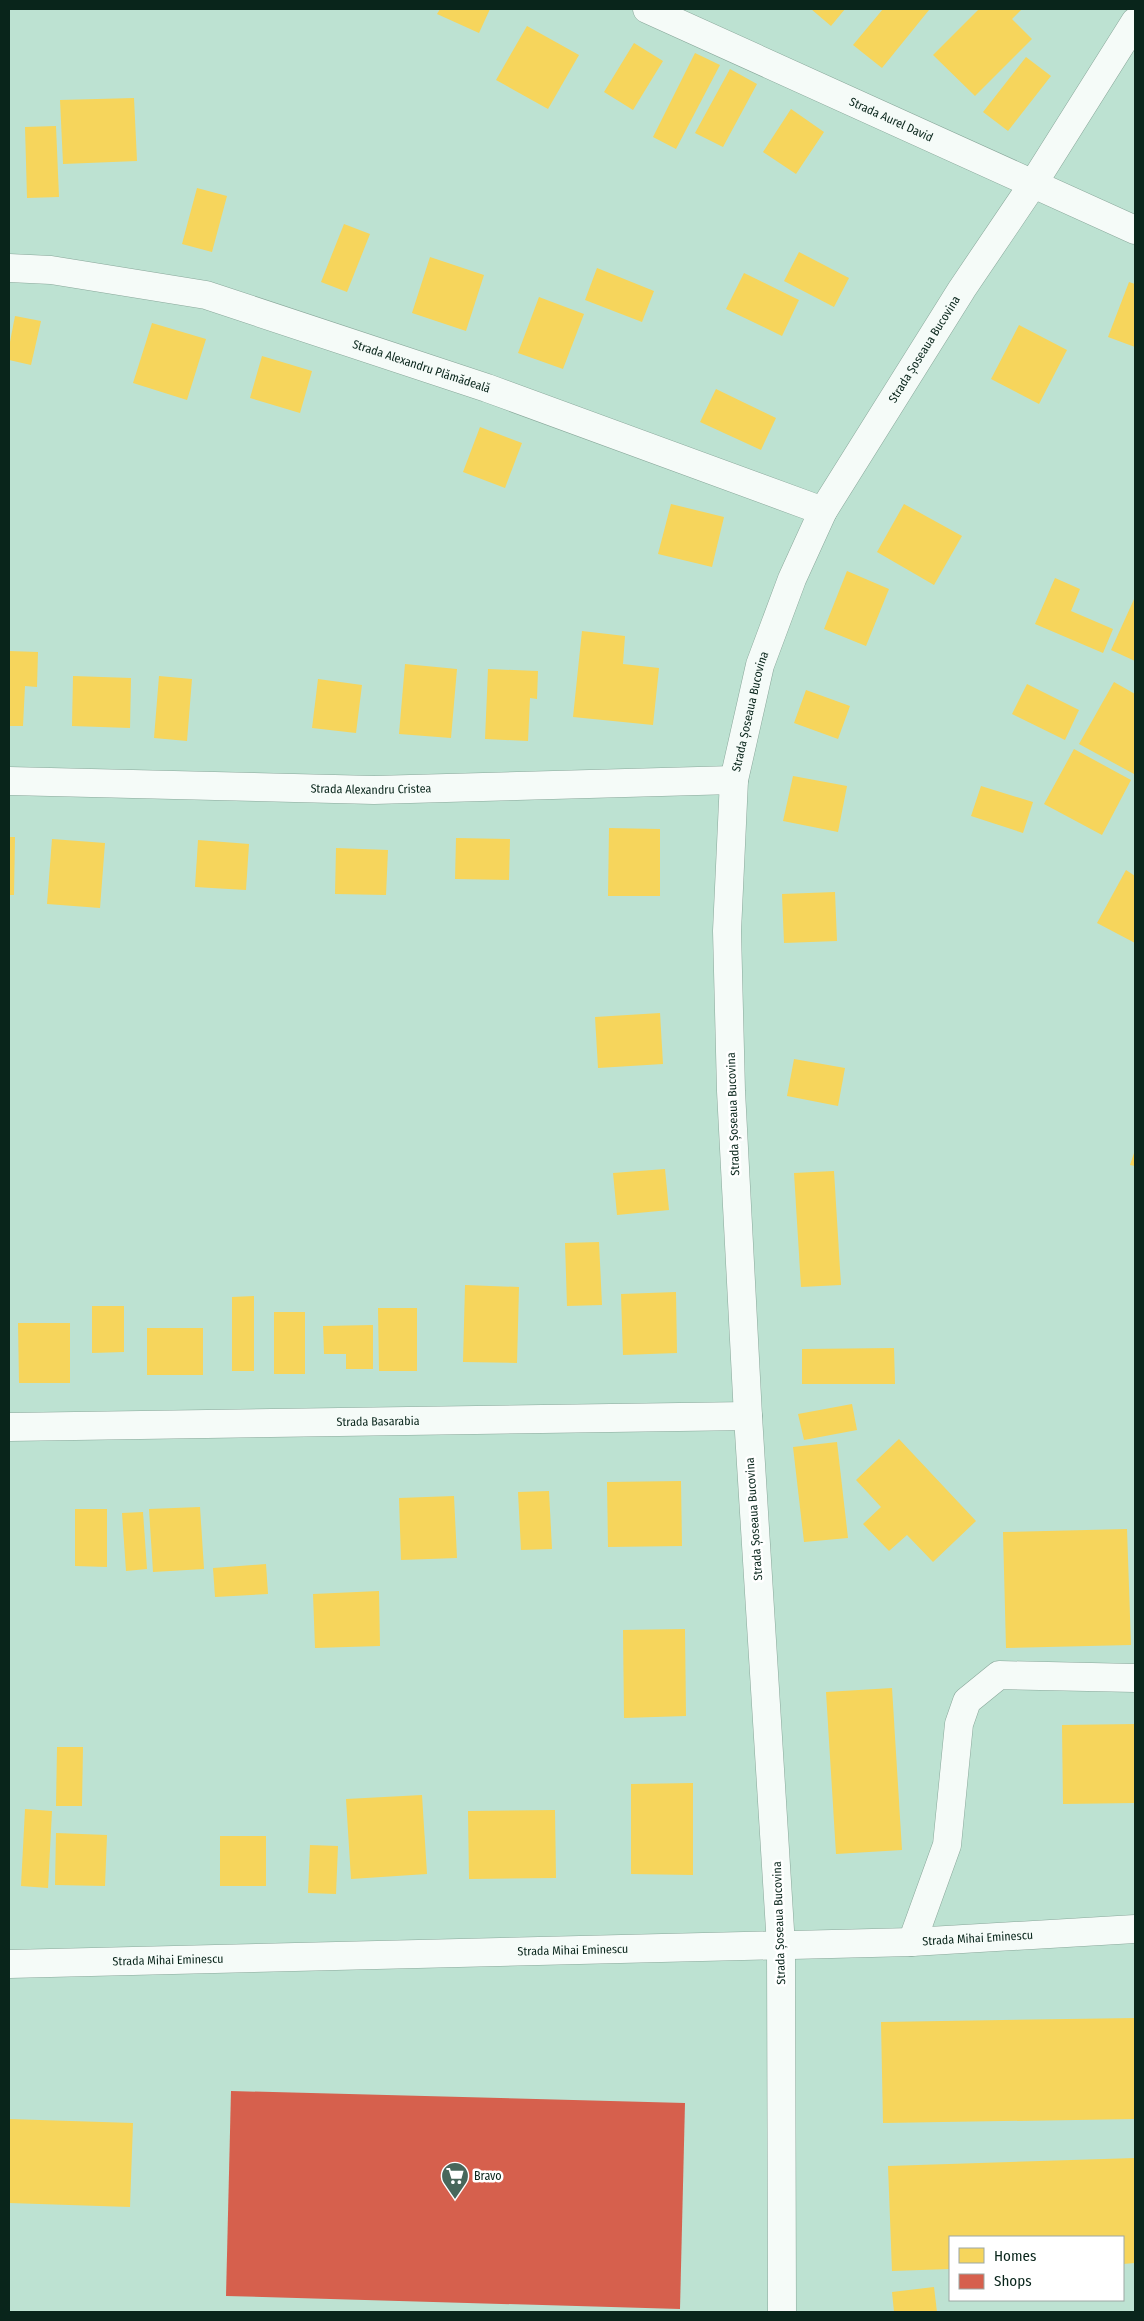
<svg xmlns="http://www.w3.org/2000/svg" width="1144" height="2321" font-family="'Fira Sans Condensed',sans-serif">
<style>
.homes{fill:#f6d55c}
.shops{fill:#d6604d}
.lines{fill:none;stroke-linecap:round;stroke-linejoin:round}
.minor-casing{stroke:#89a79a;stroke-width:29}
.major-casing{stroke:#89a79a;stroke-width:29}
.minor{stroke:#f5fbf8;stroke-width:28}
.major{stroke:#f5fbf8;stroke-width:28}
.labels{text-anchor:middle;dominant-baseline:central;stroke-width:5;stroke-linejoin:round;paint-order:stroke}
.street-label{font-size:12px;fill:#09251b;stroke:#fff}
.poi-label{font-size:12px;fill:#09251b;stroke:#fff;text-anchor:start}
</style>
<rect width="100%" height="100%" fill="#bde2d2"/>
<g class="homes">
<polygon points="440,9 490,9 479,33 437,14"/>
<polygon points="811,9 845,9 831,26"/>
<polygon points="883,9 929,10 882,68 853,45"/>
<polygon points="979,9 1022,9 1012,19 1032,39 975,96 933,55"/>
<polygon points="527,26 579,55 548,109 496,80"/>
<polygon points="634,43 663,61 633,110 604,92"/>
<polygon points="695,53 720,65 676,149 653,137"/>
<polygon points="1026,57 1051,76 1008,131 983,112"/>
<polygon points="730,69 757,84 723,147 695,133"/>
<polygon points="134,98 137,161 63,164 60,100"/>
<polygon points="791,109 824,132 796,174 763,152"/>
<polygon points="56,126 59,197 27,198 25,127"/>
<polygon points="197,188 227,196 212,252 182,244"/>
<polygon points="344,224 370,234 347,292 321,282"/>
<polygon points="799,252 849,278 834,307 784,281"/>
<polygon points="430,257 484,275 466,331 412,313"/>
<polygon points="597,268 654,291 642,322 585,300"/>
<polygon points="744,273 799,300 782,336 726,309"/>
<polygon points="1129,282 1135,284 1135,347 1108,337"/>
<polygon points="539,297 584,314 563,369 518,353"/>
<polygon points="15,316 41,321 31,365 9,360 9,347"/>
<polygon points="152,323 206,339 187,400 133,383"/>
<polygon points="1019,325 1067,350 1039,404 991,379"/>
<polygon points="262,356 312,371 300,413 250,398"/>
<polygon points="716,389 776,418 761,450 700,422"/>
<polygon points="480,427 522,443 505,488 463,472"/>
<polygon points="671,504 724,517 712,567 658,554"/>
<polygon points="904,504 962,536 934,585 877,552"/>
<polygon points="847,571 889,589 866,646 824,629"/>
<polygon points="1055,578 1080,589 1071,611 1113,629 1103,653 1035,624"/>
<polygon points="1135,597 1135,661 1111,650"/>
<polygon points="582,631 625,636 623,664 659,668 653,725 573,717"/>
<polygon points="9,651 38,652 37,687 25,686 23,726 9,726"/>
<polygon points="405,664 457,669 451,738 399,734"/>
<polygon points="488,669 538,671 537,699 530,698 528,741 485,739"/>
<polygon points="73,676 131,678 130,728 72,726"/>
<polygon points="159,676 192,679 187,741 154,738"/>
<polygon points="318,679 362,685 356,733 312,728"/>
<polygon points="1114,682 1135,694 1134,774 1079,744"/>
<polygon points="1027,684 1079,710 1065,740 1012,714"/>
<polygon points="806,690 850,706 838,739 794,723"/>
<polygon points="1074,749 1131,780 1102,835 1044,804"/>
<polygon points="793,776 847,786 838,832 783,821"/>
<polygon points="981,786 1033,802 1023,833 971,816"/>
<polygon points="609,828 660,829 660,896 608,896"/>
<polygon points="9,837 15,837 14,895 9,895"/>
<polygon points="456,838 510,839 509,880 455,879"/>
<polygon points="52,839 105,843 100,908 47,904"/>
<polygon points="198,840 249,844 246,890 195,887"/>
<polygon points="336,848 388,850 386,895 335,894"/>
<polygon points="1126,870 1135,876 1135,943 1097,923"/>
<polygon points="835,892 837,941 784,943 782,894"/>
<polygon points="660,1013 663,1064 598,1068 595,1017"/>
<polygon points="794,1059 845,1068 838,1106 787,1096"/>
<polygon points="1135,1150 1135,1166 1130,1165"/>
<polygon points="665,1169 669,1210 617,1215 613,1173"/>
<polygon points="834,1171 841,1285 801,1287 794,1173"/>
<polygon points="599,1242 602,1305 567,1306 565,1243"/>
<polygon points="465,1285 519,1287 517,1363 463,1362"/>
<polygon points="676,1292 677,1353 623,1355 621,1294"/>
<polygon points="254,1296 254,1371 232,1371 232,1297"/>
<polygon points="92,1306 124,1306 124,1352 92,1353"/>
<polygon points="378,1308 417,1308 417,1371 379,1371"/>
<rect x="274" y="1312" width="31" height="62"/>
<polygon points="18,1323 70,1323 70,1383 19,1383"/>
<polygon points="373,1325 373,1369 346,1369 346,1354 324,1354 323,1326"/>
<rect x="147" y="1328" width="56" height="47"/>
<polygon points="894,1348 895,1384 802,1384 802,1349"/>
<polygon points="852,1404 857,1430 804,1440 798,1414"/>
<polygon points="899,1439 976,1521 933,1562 907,1535 889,1551 863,1524 881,1507 856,1480"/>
<polygon points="837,1442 848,1538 804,1542 793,1447"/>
<polygon points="681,1481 682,1546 608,1547 607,1482"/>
<polygon points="549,1491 552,1549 521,1550 518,1492"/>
<polygon points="454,1496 457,1558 401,1560 399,1498"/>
<polygon points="200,1507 204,1569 153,1572 149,1509"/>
<polygon points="75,1509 107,1509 107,1567 75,1566"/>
<polygon points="143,1512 147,1569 126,1571 122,1513"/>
<polygon points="1127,1529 1131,1645 1006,1648 1003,1532"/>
<polygon points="266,1564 268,1594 215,1597 213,1568"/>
<polygon points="379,1591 380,1646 315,1648 313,1594"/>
<polygon points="685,1629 686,1716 624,1718 623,1630"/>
<polygon points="892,1688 902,1850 836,1854 826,1692"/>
<polygon points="1135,1724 1135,1803 1063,1804 1062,1725"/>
<polygon points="57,1747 83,1747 82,1806 56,1806"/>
<polygon points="693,1783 693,1875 631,1874 631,1784"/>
<polygon points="422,1795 427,1874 351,1879 346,1799"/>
<polygon points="25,1809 52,1811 48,1888 21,1886"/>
<polygon points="555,1810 556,1878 469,1879 468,1811"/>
<polygon points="56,1833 107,1835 105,1886 55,1885"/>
<rect x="220" y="1836" width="46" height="50"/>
<polygon points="310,1845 338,1846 336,1894 308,1893"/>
<polygon points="1135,2018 1135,2119 883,2123 881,2022"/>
<polygon points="9,2119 133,2123 130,2207 9,2203"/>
<polygon points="1135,2158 1135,2263 1123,2264 1123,2237 950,2237 950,2269 892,2271 888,2166"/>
<polygon points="934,2287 937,2312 894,2312 892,2292"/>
</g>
<polygon class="shops" points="231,2091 685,2103 680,2309 226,2296"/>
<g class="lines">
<defs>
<g id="minor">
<path id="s1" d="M647 9 1135 230"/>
<path id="s2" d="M9 268 51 270 206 295 487 388 823 511"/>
<path id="s3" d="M9 781 374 790 734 780"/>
<path id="s4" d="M9 1427 748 1416"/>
<polyline points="912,1942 947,1845 959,1724 967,1701 999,1675 1135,1678"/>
<path id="s5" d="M9 1964 912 1942 1135 1929"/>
</g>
<g id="major">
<path id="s6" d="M782 2312 781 1946 748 1416 731 1091 727 931 734 780 760 665 792 579 823 511 962 289 1033 184 1135 22"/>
</g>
</defs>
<use href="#minor" class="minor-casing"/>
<use href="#major" class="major-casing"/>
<use href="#minor" class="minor"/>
<use href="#major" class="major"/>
</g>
<defs>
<symbol id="supermarket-pin" viewBox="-11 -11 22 30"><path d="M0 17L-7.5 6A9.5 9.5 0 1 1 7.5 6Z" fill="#48675b" stroke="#fff"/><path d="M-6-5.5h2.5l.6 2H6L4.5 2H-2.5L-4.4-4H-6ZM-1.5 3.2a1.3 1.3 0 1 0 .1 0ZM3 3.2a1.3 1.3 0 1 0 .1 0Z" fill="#fff"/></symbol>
</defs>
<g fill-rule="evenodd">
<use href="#supermarket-pin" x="439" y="2160" width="32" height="43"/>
</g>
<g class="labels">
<g class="street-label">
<text stroke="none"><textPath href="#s1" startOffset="268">Strada Aurel David</textPath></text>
<text stroke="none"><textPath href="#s6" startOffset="2009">Strada Șoseaua Bucovina</textPath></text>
<text stroke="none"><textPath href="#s2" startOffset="426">Strada Alexandru Plămădeală</textPath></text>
<text stroke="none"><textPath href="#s6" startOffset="1604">Strada Șoseaua Bucovina</textPath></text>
<text stroke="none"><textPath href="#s3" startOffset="362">Strada Alexandru Cristea</textPath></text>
<text transform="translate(733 1114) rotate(-92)">Strada Șoseaua Bucovina</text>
<text stroke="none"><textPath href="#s4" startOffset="369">Strada Basarabia</textPath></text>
<text transform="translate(754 1519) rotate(-94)">Strada Șoseaua Bucovina</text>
<text transform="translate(779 1923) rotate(-92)">Strada Șoseaua Bucovina</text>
<text stroke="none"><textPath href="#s5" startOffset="969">Strada Mihai Eminescu</textPath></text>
<text stroke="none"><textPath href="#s5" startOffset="564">Strada Mihai Eminescu</textPath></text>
<text stroke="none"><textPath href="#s5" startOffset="159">Strada Mihai Eminescu</textPath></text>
</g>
<g class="poi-label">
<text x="474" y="2176">Bravo</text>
</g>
</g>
<rect width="1144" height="2321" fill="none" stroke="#09251b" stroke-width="20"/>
<rect x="949" y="2236" width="175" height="65" fill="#ffffff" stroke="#9da8a4"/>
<rect x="959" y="2248" width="25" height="15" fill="#f6d55c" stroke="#9da8a4"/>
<text x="994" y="2261" font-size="15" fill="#09251b">Homes</text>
<rect x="959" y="2274" width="25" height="15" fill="#d6604d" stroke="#9da8a4"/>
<text x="994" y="2286" font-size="15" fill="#09251b">Shops</text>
</svg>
